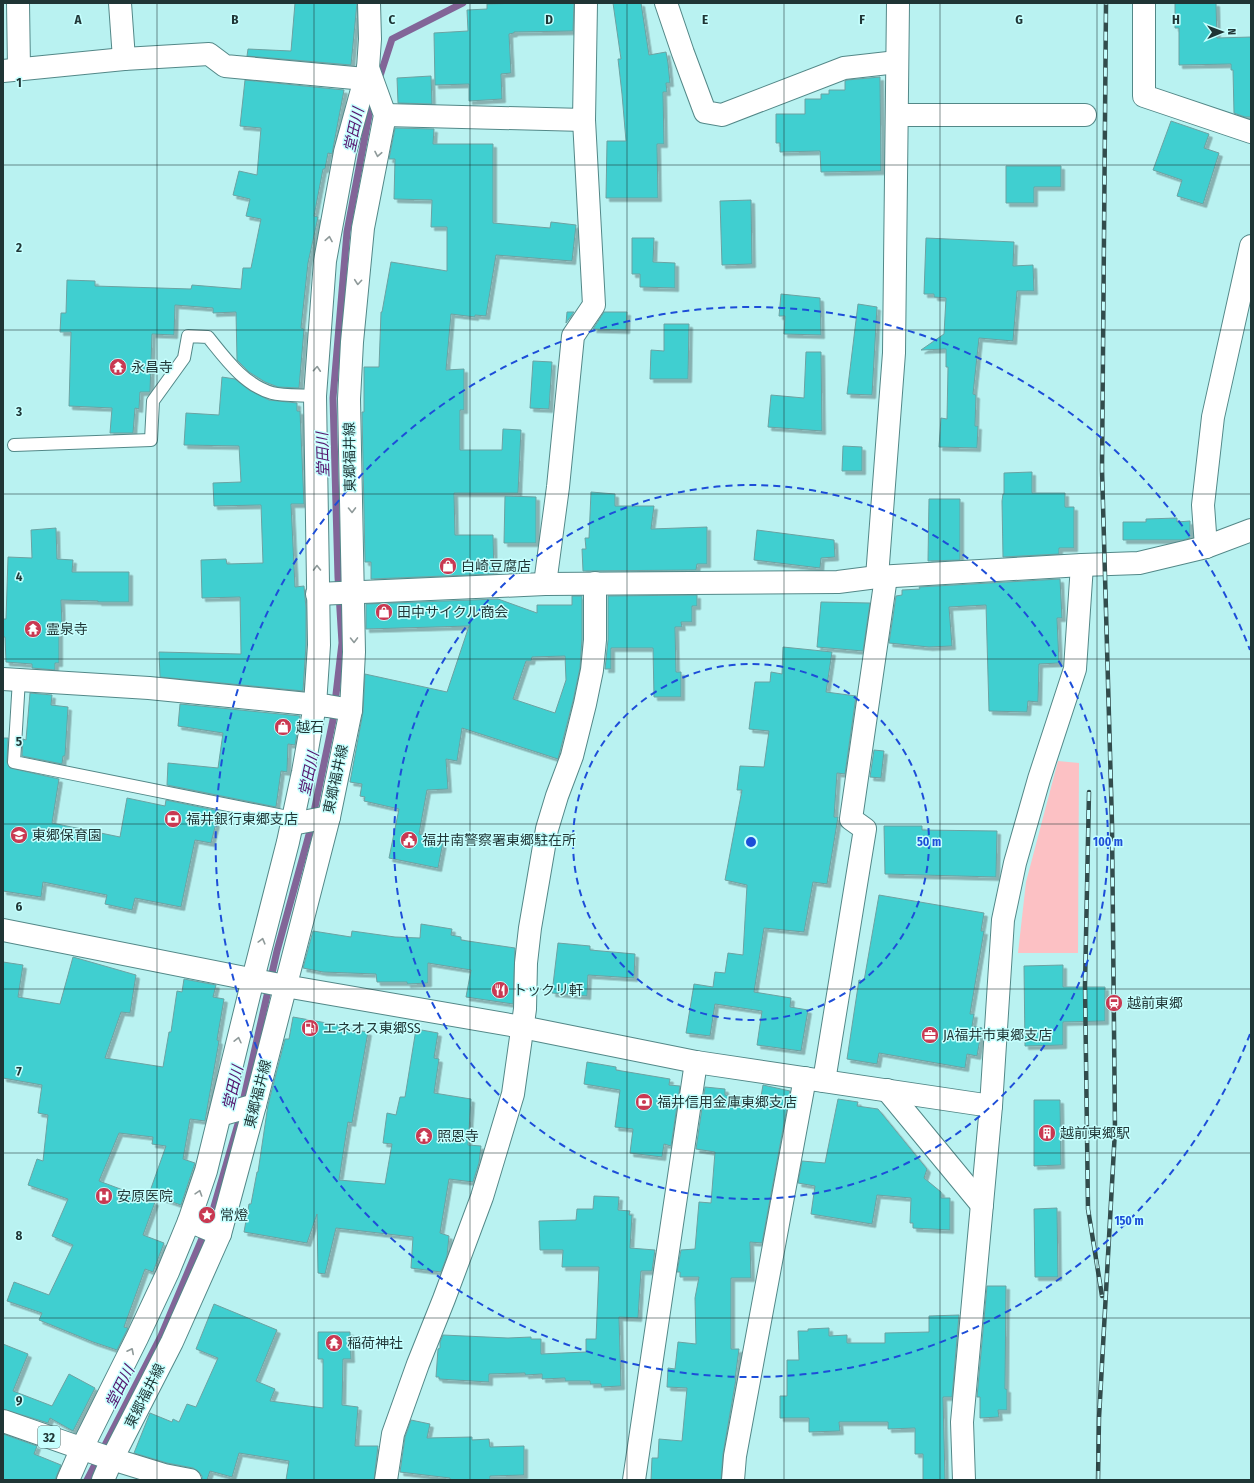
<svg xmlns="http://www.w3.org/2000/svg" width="1254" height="1483" font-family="'Fira Sans Condensed','Noto Sans JP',sans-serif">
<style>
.green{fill:#fcc1c4}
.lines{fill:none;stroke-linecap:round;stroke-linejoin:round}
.stream{stroke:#826598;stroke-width:7}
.building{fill:#3fcfd0;stroke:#6ca2a2;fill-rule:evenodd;filter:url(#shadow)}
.service-casing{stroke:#538888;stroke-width:14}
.minor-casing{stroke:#538888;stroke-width:24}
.secondary-casing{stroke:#538888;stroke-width:24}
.primary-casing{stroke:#538888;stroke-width:24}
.service{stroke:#fff;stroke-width:12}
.minor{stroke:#fff;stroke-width:22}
.secondary{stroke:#fff;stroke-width:22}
.primary{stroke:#fff;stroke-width:22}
.rail-casing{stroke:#324c4c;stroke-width:4.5}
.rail{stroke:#c6fffe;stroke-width:3;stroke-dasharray:9;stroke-linecap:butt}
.oneway{stroke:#8f9a9a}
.grid{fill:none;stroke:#1f3535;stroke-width:1;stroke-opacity:0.55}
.ring{fill:none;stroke:#1d4ed8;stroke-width:2;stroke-dasharray:7 5}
.labels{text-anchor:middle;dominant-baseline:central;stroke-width:3;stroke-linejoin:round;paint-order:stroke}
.shield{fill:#c6fffe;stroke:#517271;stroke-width:1}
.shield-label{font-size:13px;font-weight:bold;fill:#1f3535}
.poi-label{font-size:14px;fill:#1f3535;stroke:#c6fffe;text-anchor:start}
.street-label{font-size:14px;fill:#1f3535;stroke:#c6fffe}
.water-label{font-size:15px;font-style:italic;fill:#55126c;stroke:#c6fffe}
.grid-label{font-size:13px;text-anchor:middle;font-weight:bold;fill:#1f3535;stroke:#c6fffe;stroke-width:3;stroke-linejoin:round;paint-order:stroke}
.centre{fill:#1d4ed8;stroke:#c6fffe;stroke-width:2}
.ring-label{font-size:12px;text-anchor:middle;font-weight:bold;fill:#1d4ed8;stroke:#c6fffe;stroke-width:3;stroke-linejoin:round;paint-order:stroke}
</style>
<defs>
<filter id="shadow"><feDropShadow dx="3.5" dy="3.5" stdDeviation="0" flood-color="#0004"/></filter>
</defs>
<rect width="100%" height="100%" fill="#b9f2f1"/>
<polygon class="green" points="1058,761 1079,763 1078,953 1018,953 1026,882"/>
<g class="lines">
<g class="stream">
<polyline points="379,79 392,39 463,3"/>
<polyline points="87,1480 161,1336 211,1217 238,1124 277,951 310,831 333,720 342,643 338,577 333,398 347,232 369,115 373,99"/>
</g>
</g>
<g class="building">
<polygon points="295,3 357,3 351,65 247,56 248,49 291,51"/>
<polygon points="522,3 574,3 573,31 514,32 514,33 509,34 511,73 501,74 502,99 469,101 469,84 435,85 434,33 468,31 467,10 487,9 487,4"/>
<polygon points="613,3 641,3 649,55 666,52 668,63 670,83 666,83 667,92 663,92 664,144 657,144 658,198 606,198 607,141 626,141 622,94 618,59 621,59"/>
<polygon points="1175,3 1216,3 1217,38 1251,37 1251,117 1245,117 1234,113 1233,70 1231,70 1231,64 1179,65 1179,28 1175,28"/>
<polygon points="431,76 432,104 398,103 397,78"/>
<polygon points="880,77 881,171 821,172 820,151 780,152 780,143 776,143 776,114 805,114 805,99 821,99 821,94 829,94 829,90 845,90 845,81 847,80"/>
<polygon points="245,80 344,90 332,154 328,153 325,169 323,169 314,216 318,217 308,263 301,328 304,329 299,388 278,387 265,382 249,372 237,360 236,312 213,313 213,308 175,305 174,335 152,334 150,392 140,392 139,409 135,408 133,433 110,433 112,408 69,406 71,332 60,332 61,313 66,313 67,280 95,281 95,286 191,289 192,285 241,289 243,268 251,268 261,219 246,216 250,199 233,195 239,171 257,175 261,128 240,126"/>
<polygon points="1171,121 1209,134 1204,148 1219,153 1203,204 1177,196 1182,180 1153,170"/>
<polygon points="395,128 434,129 433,144 493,144 493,223 550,228 551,222 576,225 572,261 496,255 486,316 475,315 475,317 451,314 446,370 464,369 464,410 460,410 460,450 502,450 503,429 521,430 518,493 454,493 455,535 493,535 494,574 371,579 371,562 365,562 362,412 364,412 364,367 379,367 381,312 382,312 391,262 447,271 447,227 431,227 432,200 394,199 395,159 389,159"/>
<polygon points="1006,166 1061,166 1061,187 1034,187 1034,203 1006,203"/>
<polygon points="751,200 752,264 722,265 720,201"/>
<polygon points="632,238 654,238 653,262 675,263 675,288 640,287 640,274 632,274"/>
<polygon points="926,238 1014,242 1013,266 1033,265 1034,291 1017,291 1013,341 979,338 973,394 976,395 975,426 978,426 977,448 939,447 941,418 947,419 948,367 946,367 946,349 921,350 944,334 946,298 934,297 934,294 924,294"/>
<polygon points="781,294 820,298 821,335 784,334 785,316 779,316"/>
<polygon points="858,304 877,307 872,395 847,394"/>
<polygon points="567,312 574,312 566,323"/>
<polygon points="604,312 627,312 626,330 593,329"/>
<polygon points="664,324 689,324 688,379 650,379 651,350 664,351"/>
<polygon points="806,352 821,352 822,431 768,427 771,395 804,398"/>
<polygon points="533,361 552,362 549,409 530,408"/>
<polygon points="222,377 235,379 249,390 269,400 297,403 297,411 300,411 304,504 291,504 295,587 304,586 306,608 306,645 303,691 160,677 159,652 241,654 240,597 202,598 201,560 226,559 227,564 263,563 261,505 214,506 213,483 241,482 239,446 184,445 186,413 219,415"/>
<polygon points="843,446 862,447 862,471 842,471"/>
<polygon points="1032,472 1032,493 1065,493 1065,507 1074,507 1074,548 1059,548 1059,554 1003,557 1002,501 1003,494 1004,494 1004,473"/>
<polygon points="591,492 615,494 615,506 654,506 651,529 707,527 707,564 697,564 696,570 583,571 582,549 586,549 585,538 589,538"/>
<polygon points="505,496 536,497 536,543 504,543"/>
<polygon points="929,499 960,499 960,560 928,561"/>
<polygon points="1177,518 1177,522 1190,521 1190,538 1183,540 1123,540 1123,522 1146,522 1146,519"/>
<polygon points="56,528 57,559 73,560 72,572 129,572 129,602 98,602 98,601 61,600 62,624 59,624 59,663 55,663 55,670 32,668 32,664 6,662 5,637 3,637 3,619 6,619 8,557 32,558 31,530"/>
<polygon points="757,530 834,540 835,557 821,558 820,568 754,560"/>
<polygon points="1060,579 1062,618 1057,618 1059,663 1039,664 1038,702 1028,701 1027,712 989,711 986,605 949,607 952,646 929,647 889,643 896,596 902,595 902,590 920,589 919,587"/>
<polygon points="697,595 697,606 692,606 692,622 681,622 682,627 675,627 676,672 681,672 681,697 654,697 653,648 611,648 611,669 605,669 608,640 608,596"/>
<path d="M572 596H582V639L580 668 573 701 558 759 462 728 457 761 446 759 448 789 427 790 419 834 443 842 438 868 389 858 399 809 364 801 365 797 360 796 362 784 350 782 363 712 365 674 447 692 469 626 366 629V604L498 599 537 613V605H572ZM565 656 566 680 555 713 513 699 526 661H531L532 657Z"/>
<polygon points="821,602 870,603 863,651 817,647"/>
<polygon points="783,647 832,652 826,692 856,696 845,774 837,773 834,817 838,817 827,884 813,882 804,932 764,928 754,992 791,998 790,1007 808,1010 801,1051 757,1045 762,1011 715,1004 710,1036 686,1033 694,984 713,987 715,972 725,973 728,953 743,955 747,885 725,880 742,790 737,790 740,766 764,767 769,731 749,729 755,682 770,682 771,672 782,674"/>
<polygon points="30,693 52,695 51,705 68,707 65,756 63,756 62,764 22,756 23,739 26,740"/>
<polygon points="180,704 300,716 295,745 288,744 287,772 281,771 276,807 167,785 168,763 218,768 223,733 178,726"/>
<polygon points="3,738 8,738 7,762 10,768 59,779 52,823 120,837 127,798 165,806 166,800 219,811 211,843 195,840 181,907 135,898 132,910 105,904 107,895 43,882 41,897 3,891"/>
<polygon points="874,750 884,751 881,778 870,777"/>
<polygon points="884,826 922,826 922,830 997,831 996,877 885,874"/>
<polygon points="879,895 984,913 981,931 984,931 970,1014 974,1014 972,1026 982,1028 977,1056 967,1054 965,1068 879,1053 877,1064 847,1059 859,980 864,981"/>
<polygon points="421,924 452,929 451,935 461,937 461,940 515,948 513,1004 466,997 471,970 428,963 428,983 407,984 407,982 377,982 376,974 323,972 303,968 313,931 351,937 352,931 395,937 420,938"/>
<polygon points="558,943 590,946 590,950 635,954 634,978 588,975 587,996 552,993"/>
<polygon points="73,957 136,975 130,1013 121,1012 105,1058 163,1067 169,1032 171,1032 177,991 182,992 184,979 216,985 213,997 224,999 217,1040 219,1041 205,1121 190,1119 183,1159 195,1163 181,1205 149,1194 166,1146 152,1144 153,1137 119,1133 99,1181 155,1202 143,1235 164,1243 153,1272 145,1269 124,1327 128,1328 117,1350 93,1342 39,1320 42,1313 7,1301 14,1282 49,1295 73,1245 52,1236 68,1199 28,1185 37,1159 43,1161 48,1115 38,1113 42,1085 3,1078 3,962 23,965 18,997 60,1004"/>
<polygon points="1063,965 1063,987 1105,987 1105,1021 1063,1022 1063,1045 1025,1046 1024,966"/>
<polygon points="293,1017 338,1025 338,1027 368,1032 352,1123 348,1122 339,1180 385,1184 392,1144 383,1143 387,1113 396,1115 400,1097 405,1097 416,1029 438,1033 434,1058 439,1059 434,1093 471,1099 468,1145 481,1146 479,1163 473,1182 449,1179 440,1233 449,1236 447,1256 441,1272 411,1268 413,1237 336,1228 325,1274 318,1273 317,1214 307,1243 244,1232 249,1204 251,1204 257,1172 258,1172 268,1105 285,1039 289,1039"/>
<polygon points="587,1062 616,1067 616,1070 670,1079 669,1085 680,1086 671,1146 664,1144 662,1157 630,1153 633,1129 615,1127 620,1090 584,1084"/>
<polygon points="763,1085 790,1091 762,1243 750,1242 751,1278 731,1278 731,1349 739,1349 735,1379 736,1379 723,1454 721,1480 651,1480 652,1458 658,1458 659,1439 682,1441 687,1388 667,1387 668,1368 675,1369 678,1342 696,1344 695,1298 699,1277 680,1277 680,1272 677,1272 681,1250 695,1249 699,1202 711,1203 715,1152 696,1149 705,1087 725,1089 725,1095 760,1102"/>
<polygon points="838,1099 858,1102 857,1106 878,1109 927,1169 924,1178 941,1192 941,1198 950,1198 950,1230 913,1228 913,1223 910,1223 911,1198 877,1195 872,1224 811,1214 815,1186 798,1183 802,1161 825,1163"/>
<polygon points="1034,1100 1060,1100 1061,1165 1034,1166"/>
<polygon points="594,1196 619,1197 618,1210 630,1211 629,1215 632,1215 630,1248 655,1250 652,1271 641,1271 638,1318 619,1317 621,1386 601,1387 601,1384 590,1384 590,1381 565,1381 565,1378 542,1379 542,1374 525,1375 525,1373 489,1374 489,1382 439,1379 439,1377 436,1377 438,1349 440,1348 440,1342 443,1335 508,1338 531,1337 531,1339 541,1339 541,1354 586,1352 586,1339 596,1339 599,1267 562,1267 563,1250 540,1250 539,1221 576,1220 577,1209 593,1209"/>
<polygon points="1057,1208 1058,1277 1035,1277 1034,1209"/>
<polygon points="987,1286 1006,1286 1005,1389 1007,1389 1007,1410 998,1410 999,1417 980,1418 980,1397 977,1397"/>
<polygon points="214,1304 277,1330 256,1381 275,1389 270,1401 323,1408 323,1359 318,1359 318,1332 350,1332 351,1359 343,1359 342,1405 358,1407 355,1446 378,1446 374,1480 286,1480 289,1461 239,1453 232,1477 210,1471 207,1480 202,1480 202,1476 198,1471 193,1468 167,1463 134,1453 150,1413 172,1422 173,1419 179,1422 187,1404 196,1407 218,1358 196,1349"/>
<polygon points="959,1315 952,1397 943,1397 945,1480 923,1480 923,1454 915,1454 915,1428 888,1429 888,1422 839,1422 840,1431 809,1432 809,1418 780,1418 780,1396 787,1396 787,1360 799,1360 798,1331 808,1331 808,1329 829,1328 829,1336 847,1335 847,1343 885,1343 885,1333 929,1332 929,1316"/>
<polygon points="3,1344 28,1354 13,1391 52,1406 69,1374 95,1388 73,1431 50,1418 48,1423 3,1409"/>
<polygon points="411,1420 430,1424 427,1438 472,1437 472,1440 489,1439 490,1447 524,1446 524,1475 490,1476 490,1480 450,1480 450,1478 400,1472 405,1437"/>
<polygon points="3,1434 37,1446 34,1454 61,1465 55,1480 3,1480"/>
</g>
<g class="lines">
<defs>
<g id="service">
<path d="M14 445 151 440 153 401 184 358 188 336 208 337C225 358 244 385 272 393 283 396 303 395 315 396"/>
<polyline points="19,679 14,762 293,818"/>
</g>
<g id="minor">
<polyline points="18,3 19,69"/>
<polyline points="120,3 124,59"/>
<polyline points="666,3 683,53 705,112 722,115 844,68 897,62"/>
<polyline points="1144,3 1144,96 1251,132"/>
<polyline points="3,71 124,59 209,54 225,66 365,79"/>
<polyline points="385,115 584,120 586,3"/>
<polyline points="897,115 1085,115"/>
<polyline points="1206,547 1203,505 1213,417 1251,246"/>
<polyline points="877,577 894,353 898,3"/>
<polyline points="545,584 558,487 573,336 594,305 584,120"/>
<polyline points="317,594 545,584 838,582 877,577 1082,565 1139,563 1206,547 1251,530"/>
<polyline points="3,679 149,688 328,706 351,710"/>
<polyline points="292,824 329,817"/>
<polyline points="3,930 285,986 522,1027 696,1062 991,1106"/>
<polyline points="824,1081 865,829 851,819 886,577"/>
<polyline points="887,1090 982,1205"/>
<polyline points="220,1115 255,1105"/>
<polyline points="189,1221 220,1234"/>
<polyline points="112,1459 164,1475 190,1480"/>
<polyline points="68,1480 82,1448"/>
<polyline points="386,1480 393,1434 418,1364 444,1299 482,1197 513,1094 525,1009 526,963 530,928 547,829 557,796 572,756 585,704 592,670 595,640 595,583"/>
<polyline points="634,1480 696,1062"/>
<polyline points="733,1480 735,1456 805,1078"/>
<polyline points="964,1480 962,1422 991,1106 1003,920 1015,863 1039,779 1075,669 1082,565"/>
</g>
<g id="secondary">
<polyline points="82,1448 137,1338 168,1272 189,1221 206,1171 253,979 288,842 303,772 315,705 319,645 315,396 325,261 345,152 368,68 370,39 369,3"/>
<polyline points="112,1459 172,1342 220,1234 255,1105 329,817 351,710 354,652 349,399 352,342 363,228 385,115 368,68"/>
</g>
<polyline id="primary" points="3,1421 112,1459 103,1480"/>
</defs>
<use href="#service" class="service-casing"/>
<use href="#minor" class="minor-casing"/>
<use href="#secondary" class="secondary-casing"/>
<use href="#primary" class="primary-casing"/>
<use href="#service" class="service"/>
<use href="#minor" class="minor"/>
<use href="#secondary" class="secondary"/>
<use href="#primary" class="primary"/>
<defs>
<g id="rail">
<polyline points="1089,792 1085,985 1088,1209 1102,1296"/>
<polyline points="1098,1480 1099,1418 1115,1130 1112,824 1102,469 1106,3"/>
</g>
</defs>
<use href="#rail" class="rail-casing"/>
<use href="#rail" class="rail"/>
</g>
<defs><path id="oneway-chevron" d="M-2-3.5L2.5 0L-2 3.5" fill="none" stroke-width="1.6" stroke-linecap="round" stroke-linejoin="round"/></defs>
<g class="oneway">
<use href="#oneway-chevron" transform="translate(378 154) rotate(101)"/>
<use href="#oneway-chevron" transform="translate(329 239) rotate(-80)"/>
<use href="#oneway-chevron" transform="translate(358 282) rotate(95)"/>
<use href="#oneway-chevron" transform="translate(317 369) rotate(-86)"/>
<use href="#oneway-chevron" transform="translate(352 510) rotate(89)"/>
<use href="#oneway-chevron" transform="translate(317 568) rotate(-91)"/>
<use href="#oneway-chevron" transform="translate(354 640) rotate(89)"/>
<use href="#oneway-chevron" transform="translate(262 941) rotate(-75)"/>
<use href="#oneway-chevron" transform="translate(238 1040) rotate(-77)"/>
<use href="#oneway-chevron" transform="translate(199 1193) rotate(-72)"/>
<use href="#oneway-chevron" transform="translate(131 1351) rotate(-63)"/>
</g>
<path class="grid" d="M157 3V1480M314 3V1480M470 3V1480M627 3V1480M784 3V1480M940 3V1480M1097 3V1480M3 165H1251M3 330H1251M3 494H1251M3 659H1251M3 824H1251M3 989H1251M3 1153H1251M3 1318H1251"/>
<g class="ring">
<circle cx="751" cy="842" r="178"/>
<circle cx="751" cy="842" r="357"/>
<path d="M1250 1034A535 535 0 1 1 1250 650"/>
</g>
<defs>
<symbol id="temple-disc" viewBox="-11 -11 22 22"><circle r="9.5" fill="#c93952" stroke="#c6fffe"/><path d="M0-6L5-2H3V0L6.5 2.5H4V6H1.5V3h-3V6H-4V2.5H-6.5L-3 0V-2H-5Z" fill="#fff"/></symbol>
<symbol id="shop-disc" viewBox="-11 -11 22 22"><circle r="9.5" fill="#c93952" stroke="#c6fffe"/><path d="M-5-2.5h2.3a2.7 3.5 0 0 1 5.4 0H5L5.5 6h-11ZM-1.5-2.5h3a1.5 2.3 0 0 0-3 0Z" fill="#fff"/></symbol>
<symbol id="bank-disc" viewBox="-11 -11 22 22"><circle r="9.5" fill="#c93952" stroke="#c6fffe"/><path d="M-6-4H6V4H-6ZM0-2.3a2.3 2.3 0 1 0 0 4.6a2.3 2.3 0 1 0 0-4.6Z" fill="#fff"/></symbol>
<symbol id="school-disc" viewBox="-11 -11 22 22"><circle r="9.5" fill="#c93952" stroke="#c6fffe"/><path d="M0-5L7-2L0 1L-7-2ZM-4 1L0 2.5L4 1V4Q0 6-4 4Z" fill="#fff"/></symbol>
<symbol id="civic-disc" viewBox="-11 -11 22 22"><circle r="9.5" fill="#c93952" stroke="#c6fffe"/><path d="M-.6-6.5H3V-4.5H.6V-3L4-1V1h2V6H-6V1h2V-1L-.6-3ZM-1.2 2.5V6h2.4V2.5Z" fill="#fff"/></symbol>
<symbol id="restaurant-disc" viewBox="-11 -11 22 22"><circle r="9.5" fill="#c93952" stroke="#c6fffe"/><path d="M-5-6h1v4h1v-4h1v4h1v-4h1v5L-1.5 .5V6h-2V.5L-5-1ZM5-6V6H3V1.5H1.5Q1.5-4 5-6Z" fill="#fff"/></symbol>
<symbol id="station-disc" viewBox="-11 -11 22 22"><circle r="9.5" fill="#c93952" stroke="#c6fffe"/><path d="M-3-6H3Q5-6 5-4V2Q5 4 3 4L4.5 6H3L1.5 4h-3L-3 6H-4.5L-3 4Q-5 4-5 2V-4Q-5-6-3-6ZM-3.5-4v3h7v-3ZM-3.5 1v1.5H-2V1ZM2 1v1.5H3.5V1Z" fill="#fff"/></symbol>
<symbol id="fuel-disc" viewBox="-11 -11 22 22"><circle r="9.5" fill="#c93952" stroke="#c6fffe"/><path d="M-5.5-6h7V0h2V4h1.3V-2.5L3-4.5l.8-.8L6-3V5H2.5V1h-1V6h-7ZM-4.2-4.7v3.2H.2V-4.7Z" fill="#fff"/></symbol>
<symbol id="office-disc" viewBox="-11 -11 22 22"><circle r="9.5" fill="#c93952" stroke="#c6fffe"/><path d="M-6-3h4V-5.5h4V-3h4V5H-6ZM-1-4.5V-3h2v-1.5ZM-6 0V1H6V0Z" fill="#fff"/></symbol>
<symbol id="building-disc" viewBox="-11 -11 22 22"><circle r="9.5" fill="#c93952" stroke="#c6fffe"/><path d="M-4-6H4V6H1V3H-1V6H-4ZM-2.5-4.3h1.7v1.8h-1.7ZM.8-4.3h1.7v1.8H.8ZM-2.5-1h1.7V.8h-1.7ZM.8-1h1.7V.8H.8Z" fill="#fff"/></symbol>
<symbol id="hospital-disc" viewBox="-11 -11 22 22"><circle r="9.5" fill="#c93952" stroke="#c6fffe"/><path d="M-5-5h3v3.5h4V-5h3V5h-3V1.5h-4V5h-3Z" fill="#fff"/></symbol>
<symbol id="sight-disc" viewBox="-11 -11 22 22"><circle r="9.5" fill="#c93952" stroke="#c6fffe"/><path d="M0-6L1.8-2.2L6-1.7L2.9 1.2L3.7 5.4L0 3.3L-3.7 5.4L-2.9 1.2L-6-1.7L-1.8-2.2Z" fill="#fff"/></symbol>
</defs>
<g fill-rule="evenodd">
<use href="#temple-disc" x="108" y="357" width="20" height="20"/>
<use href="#shop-disc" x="438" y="556" width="20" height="20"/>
<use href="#shop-disc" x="374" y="602" width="20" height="20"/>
<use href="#temple-disc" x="23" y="619" width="20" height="20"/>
<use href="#shop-disc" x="273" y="717" width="20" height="20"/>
<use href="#bank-disc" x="163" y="809" width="20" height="20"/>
<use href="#school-disc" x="9" y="825" width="20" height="20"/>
<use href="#civic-disc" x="399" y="830" width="20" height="20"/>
<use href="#restaurant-disc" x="490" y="980" width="20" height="20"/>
<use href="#station-disc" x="1104" y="993" width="20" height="20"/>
<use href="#fuel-disc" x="300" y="1018" width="20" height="20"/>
<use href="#office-disc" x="920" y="1025" width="20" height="20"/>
<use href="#bank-disc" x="634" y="1092" width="20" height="20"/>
<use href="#building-disc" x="1037" y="1123" width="20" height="20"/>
<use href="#temple-disc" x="414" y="1126" width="20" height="20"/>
<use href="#hospital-disc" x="94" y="1186" width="20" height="20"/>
<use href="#sight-disc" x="197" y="1205" width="20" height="20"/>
<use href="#temple-disc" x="324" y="1333" width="20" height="20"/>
</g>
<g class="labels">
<rect class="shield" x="38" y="1426" width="22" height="22" rx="3"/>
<g class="shield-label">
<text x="49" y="1437">32</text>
</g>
<g class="poi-label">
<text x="131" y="367">永昌寺</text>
<text x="461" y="566">白崎豆腐店</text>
<text x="397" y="612">田中サイクル商会</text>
<text x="46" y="629">霊泉寺</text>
<text x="296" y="727">越石</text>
<text x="186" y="819">福井銀行東郷支店</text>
<text x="32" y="835">東郷保育園</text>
<text x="422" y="840">福井南警察署東郷駐在所</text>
<text x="513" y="990">トックリ軒</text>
<text x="1127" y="1003">越前東郷</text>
<text x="323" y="1028">エネオス東郷SS</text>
<text x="943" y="1035">JA福井市東郷支店</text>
<text x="657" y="1102">福井信用金庫東郷支店</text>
<text x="1060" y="1133">越前東郷駅</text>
<text x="437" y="1136">照恩寺</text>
<text x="117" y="1196">安原医院</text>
<text x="220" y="1215">常燈</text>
<text x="347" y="1343">稲荷神社</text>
</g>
<g class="street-label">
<text transform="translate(350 457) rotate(-91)">東郷福井線</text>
<text transform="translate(336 779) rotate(-78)">東郷福井線</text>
<text transform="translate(258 1094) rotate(-76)">東郷福井線</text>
<text transform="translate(145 1396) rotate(-63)">東郷福井線</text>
</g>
<g class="water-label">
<text transform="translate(354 130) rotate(-78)">堂田川</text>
<text transform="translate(323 455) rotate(-92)">堂田川</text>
<text transform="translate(309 774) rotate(-78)">堂田川</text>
<text transform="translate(233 1088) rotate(-77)">堂田川</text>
<text transform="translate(120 1387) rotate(-63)">堂田川</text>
</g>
</g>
<g class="grid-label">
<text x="78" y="24">A</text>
<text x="235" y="24">B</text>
<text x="392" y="24">C</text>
<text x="549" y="24">D</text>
<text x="705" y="24">E</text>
<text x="862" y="24">F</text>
<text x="1019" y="24">G</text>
<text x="1176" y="24">H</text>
<text x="19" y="87">1</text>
<text x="19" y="252">2</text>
<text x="19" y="416">3</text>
<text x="19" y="581">4</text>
<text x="19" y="746">5</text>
<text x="19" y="911">6</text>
<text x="19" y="1076">7</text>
<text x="19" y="1240">8</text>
<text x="19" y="1405">9</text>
</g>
<circle cx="751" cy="842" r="6" class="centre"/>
<g class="ring-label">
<text x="929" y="846">50 m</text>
<text x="1108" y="846">100 m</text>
<text x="1129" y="1225">150 m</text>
</g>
<rect width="1254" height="1483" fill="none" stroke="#1f3535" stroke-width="8"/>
<g transform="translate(1222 32) rotate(89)" stroke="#c6fffe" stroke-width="3" paint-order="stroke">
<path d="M0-3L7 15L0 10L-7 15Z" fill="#1f3535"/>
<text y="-6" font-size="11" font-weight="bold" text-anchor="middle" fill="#1f3535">N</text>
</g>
</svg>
